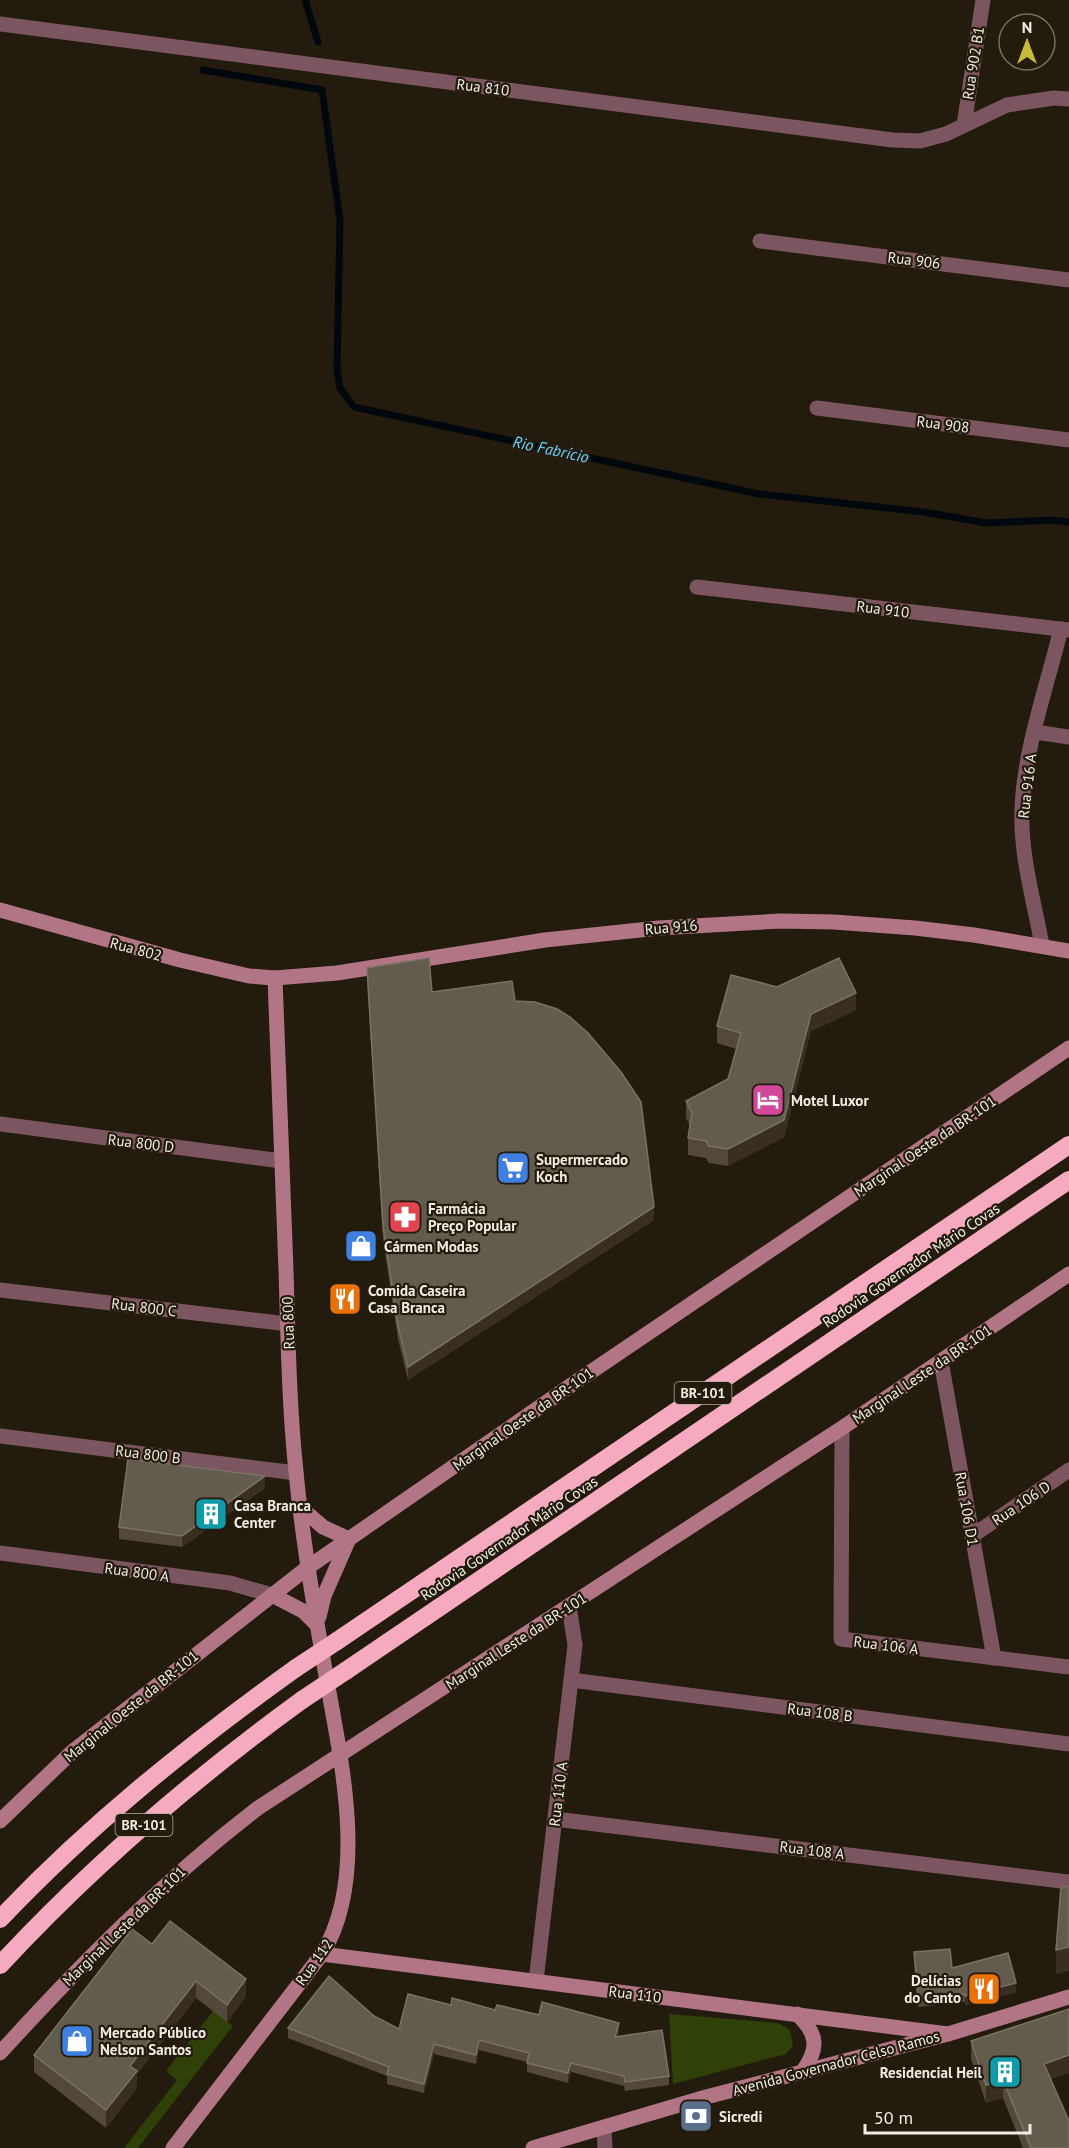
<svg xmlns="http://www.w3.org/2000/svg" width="1069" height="2148" font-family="'PT Sans',sans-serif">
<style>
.green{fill:#304009}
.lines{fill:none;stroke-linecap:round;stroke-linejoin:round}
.stream{stroke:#00080d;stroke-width:7}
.street{stroke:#7b5560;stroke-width:15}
.secondary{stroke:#b17586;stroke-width:15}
.highway{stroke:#f6aac0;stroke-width:18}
.highway-bridge{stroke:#f6aac0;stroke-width:18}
.wall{fill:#52493b}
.shaded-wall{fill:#382f21}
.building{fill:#635b4d;stroke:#797264;stroke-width:1.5}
.labels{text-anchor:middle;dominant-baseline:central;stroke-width:4.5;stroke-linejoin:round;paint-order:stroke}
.shield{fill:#231b0d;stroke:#b3ada3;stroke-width:1.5}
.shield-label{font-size:14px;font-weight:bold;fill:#f1ece3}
.street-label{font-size:15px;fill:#f1ece3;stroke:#231b0d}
.poi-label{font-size:15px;font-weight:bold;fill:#f1ece3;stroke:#231b0d;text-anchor:start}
.water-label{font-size:16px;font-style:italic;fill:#66d3fe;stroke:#231b0d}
</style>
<rect width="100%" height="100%" fill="#231b0d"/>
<g class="green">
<polygon points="213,2011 233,2026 138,2148 124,2148 177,2080 166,2071"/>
<polygon points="669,2014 778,2023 790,2030 793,2046 786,2054 673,2084"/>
</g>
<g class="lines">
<g class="stream">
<polyline points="305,0 318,42"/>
<polyline points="203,70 322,90 340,220 337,370 340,388 354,407 759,494 924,512 986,523 1052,520 1069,522"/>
</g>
<g class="street">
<polyline points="0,24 893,140 920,141 946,134 1007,105 1054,98 1069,99"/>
<polyline points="964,125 983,0"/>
<polyline points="760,241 1069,280"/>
<polyline points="817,408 1069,440"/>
<polyline points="697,587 1069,630"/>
<polyline points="1035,732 1069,737"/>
<path d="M1042 945C1034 901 1020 854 1022 809 1024 750 1047 686 1061 629"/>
<polyline points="0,1124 282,1161"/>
<polyline points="0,1290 288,1324"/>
<polyline points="941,1361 994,1658"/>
<polyline points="842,1428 841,1639 1069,1667"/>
<polyline points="0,1436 296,1473"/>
<polyline points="972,1536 1069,1470"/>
<polyline points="0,1553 230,1583 272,1595"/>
<polyline points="571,1680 1069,1744"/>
<polyline points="555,1819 1069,1882"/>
<polyline points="536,1981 575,1645 569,1606"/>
<polyline points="604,2127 605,2148"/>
</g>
<g class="secondary">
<polyline points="0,910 180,960 249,976 275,978 337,973 545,940 659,928 780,921 834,922 915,928 974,935 1069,951"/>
<polyline points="301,1508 323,1527 349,1539"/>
<polyline points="272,1595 303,1611 317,1625"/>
<polyline points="319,1617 324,1596 348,1541"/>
<polyline points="0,1821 72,1752 307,1568 570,1386 1069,1048"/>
<polyline points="322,1954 948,2034"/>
<path d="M797 2014C818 2034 819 2048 803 2071"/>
<path d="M0 2053C81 1964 163 1881 258 1808L842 1428 1069 1274"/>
<path d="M173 2148 322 1954C372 1873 337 1745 323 1658 312 1596 302 1535 296 1472 289 1405 288 1337 286 1270 282 1173 279 1075 275 978"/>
<polyline points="533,2148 706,2097 948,2034 1069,1997"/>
</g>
<g class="highway">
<polyline points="337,1641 1069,1145"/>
<polyline points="347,1670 1069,1180"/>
<path d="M0 1919C89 1825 190 1744 296 1668"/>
<path d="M0 1965C92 1866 193 1779 302 1700"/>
</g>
<g class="highway-bridge">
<polyline points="296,1668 337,1641"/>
<polyline points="302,1700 347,1670"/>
</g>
</g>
<g class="wall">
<polygon points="367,968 432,992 515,1001 654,1220 408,1380 398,1339 383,1239 367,981"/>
<polygon points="856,1010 811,1031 784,1137 728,1166 709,1163 706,1158 688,1155 688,1138 690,1126 686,1118 686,1101 728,1079 736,1049 717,1043 717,1026"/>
<polygon points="265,1488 182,1547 119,1539 119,1527"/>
<polygon points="152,1944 246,1996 227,2022 196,1998 137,2074 137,2088 106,2128 34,2072 34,2055"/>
<polygon points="914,1952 952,1968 1016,1992 965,2005 965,2002 918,2007"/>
<polygon points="451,2005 539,2015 619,2032 618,2037 669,2076 669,2085 625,2091 624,2086 571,2072 568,2083 527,2072 527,2062 479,2050 476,2064 434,2054 424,2093 387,2084 387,2076 288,2038 288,2028 374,2016 399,2029"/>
<polygon points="971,2041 1051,2079 1069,2148 1023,2148 1003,2098 986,2103 971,2059"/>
</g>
<g class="shaded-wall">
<polygon points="856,993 856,1010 811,1031 784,1137 728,1166 728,1149 811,1014"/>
<polygon points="654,1207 654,1220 408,1380 408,1367"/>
<polygon points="265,1476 265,1488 182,1547 182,1536"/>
<polygon points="1069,1947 1069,1971 1056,1974 1056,1950"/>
<polygon points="246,1979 246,1996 227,2022 227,2005"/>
<polygon points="196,1981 196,1998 137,2074 137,2088 106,2128 106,2110 130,2066"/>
<polygon points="1016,1983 1016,1992 965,2005 965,1996"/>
<polygon points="619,2023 619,2032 615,2046 615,2037"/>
<polygon points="479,2040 479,2050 476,2064 476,2055"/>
<polygon points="434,2044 434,2054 424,2093 424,2084"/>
<polygon points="1069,2055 1069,2073 1044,2082 1044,2064"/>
<polygon points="571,2063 571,2072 568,2083 568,2073"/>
<polygon points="1003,2080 1003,2098 986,2103 986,2085"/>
</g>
<g class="building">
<polygon points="429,958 432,992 512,981 515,1001 535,1002 557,1009 570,1017 588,1033 621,1072 641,1102 654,1207 408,1367 398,1326 383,1226 367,968"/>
<polygon points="839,958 856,993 811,1014 784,1120 728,1149 709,1146 706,1141 688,1138 692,1113 686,1101 728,1079 741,1033 717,1026 731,975 777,987"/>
<polygon points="128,1459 265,1476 182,1536 119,1527"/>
<polygon points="1061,1886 1069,1887 1069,1947 1056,1950"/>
<polygon points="170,1921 246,1979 227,2005 196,1981 130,2066 137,2071 106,2110 34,2055 132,1929 152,1944"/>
<polygon points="950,1949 952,1968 1008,1953 1016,1983 965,1996 965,1994 918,1998 914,1952"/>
<polygon points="329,1976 374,2016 399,2029 408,1994 451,2005 452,1998 495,2010 497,2005 539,2015 542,2002 619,2023 615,2037 662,2030 669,2076 625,2082 624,2076 571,2063 568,2073 527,2063 529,2053 479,2040 476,2055 434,2044 424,2084 387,2074 389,2067 288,2028"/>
<polygon points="1069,2009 1069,2055 1044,2064 1069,2121 1069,2148 1031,2148 1003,2080 986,2085 971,2041"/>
</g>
<defs>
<symbol id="hotel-square" viewBox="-11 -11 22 22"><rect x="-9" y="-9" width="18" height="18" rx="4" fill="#d1479c" stroke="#231b0d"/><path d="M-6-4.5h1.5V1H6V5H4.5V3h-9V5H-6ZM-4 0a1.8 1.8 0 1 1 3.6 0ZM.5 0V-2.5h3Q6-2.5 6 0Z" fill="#fff"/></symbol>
<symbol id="supermarket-square" viewBox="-11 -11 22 22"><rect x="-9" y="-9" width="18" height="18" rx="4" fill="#3f7fe0" stroke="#231b0d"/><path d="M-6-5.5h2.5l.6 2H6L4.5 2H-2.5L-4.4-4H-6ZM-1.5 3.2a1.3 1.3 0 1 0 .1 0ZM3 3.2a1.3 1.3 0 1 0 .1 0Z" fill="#fff"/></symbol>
<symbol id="pharmacy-square" viewBox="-11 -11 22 22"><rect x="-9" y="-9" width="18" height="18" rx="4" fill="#e0444e" stroke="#231b0d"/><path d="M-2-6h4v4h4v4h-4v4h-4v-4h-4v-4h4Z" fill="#fff"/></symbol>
<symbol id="shop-square" viewBox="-11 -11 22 22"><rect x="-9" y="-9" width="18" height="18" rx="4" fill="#3f7fe0" stroke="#231b0d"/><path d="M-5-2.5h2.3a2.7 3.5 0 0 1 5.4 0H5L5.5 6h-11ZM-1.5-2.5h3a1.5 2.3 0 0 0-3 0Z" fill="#fff"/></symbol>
<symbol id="restaurant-square" viewBox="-11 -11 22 22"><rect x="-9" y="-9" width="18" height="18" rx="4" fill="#e8710a" stroke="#231b0d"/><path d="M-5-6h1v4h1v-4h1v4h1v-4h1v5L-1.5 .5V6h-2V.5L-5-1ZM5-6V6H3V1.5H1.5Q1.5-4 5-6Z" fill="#fff"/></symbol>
<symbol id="building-square" viewBox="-11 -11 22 22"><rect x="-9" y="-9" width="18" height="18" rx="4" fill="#0f9aa8" stroke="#231b0d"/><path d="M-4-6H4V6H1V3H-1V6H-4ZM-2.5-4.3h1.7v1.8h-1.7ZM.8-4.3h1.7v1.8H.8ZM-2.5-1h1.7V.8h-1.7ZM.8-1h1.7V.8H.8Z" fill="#fff"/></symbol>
<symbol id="bank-square" viewBox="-11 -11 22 22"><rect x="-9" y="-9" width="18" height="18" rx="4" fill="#5c6f8a" stroke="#231b0d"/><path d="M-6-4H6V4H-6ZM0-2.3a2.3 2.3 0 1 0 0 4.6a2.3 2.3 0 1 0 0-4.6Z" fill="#fff"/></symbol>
</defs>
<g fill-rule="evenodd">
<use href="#hotel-square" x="749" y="1081" width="38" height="38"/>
<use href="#supermarket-square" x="494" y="1149" width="38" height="38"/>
<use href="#pharmacy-square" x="386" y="1198" width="38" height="38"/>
<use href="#shop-square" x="342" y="1227" width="38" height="38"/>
<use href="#restaurant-square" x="326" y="1280" width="38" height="38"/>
<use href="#building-square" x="192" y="1495" width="38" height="38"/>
<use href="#restaurant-square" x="965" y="1970" width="38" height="38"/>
<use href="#shop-square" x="58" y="2022" width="38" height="38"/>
<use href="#building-square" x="986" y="2053" width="38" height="38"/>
<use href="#bank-square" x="677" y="2097" width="38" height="38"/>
</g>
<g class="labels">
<g class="shield">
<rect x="674.5" y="1382" width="57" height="22" rx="4.5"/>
<rect x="115.5" y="1814" width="57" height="22" rx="4.5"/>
</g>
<g class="shield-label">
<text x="703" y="1393">BR-101</text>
<text x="144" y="1825">BR-101</text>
</g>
<g class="street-label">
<text transform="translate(973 63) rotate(-81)">Rua 902 B1</text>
<text transform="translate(483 87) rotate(7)">Rua 810</text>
<text transform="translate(914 260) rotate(7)">Rua 906</text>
<text transform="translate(943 424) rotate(7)">Rua 908</text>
<text transform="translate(883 609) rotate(7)">Rua 910</text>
<text transform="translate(1027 786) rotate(-83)">Rua 916 A</text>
<text transform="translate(671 927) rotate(-5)">Rua 916</text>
<text transform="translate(136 949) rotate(15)">Rua 802</text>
<text transform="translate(141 1143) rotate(7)">Rua 800 D</text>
<text transform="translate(925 1146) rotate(-34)">Marginal Oeste da BR-101</text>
<text transform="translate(911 1265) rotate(-34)">Rodovia Governador Mário Covas</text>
<text transform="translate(144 1307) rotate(7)">Rua 800 C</text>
<text transform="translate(288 1323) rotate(-92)">Rua 800</text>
<text transform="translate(922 1374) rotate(-34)">Marginal Leste da BR-101</text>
<text transform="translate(523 1419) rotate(-35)">Marginal Oeste da BR-101</text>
<text transform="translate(148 1454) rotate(7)">Rua 800 B</text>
<text transform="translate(1021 1503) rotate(-34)">Rua 106 D</text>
<text transform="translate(967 1509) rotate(80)">Rua 106 D1</text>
<text transform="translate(509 1538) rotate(-34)">Rodovia Governador Mário Covas</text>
<text transform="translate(137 1572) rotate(8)">Rua 800 A</text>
<text transform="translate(516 1641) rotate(-33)">Marginal Leste da BR-101</text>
<text transform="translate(886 1645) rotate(7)">Rua 106 A</text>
<text transform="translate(131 1706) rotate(-39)">Marginal Oeste da BR-101</text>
<text transform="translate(820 1712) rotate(7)">Rua 108 B</text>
<text transform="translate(558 1794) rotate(-83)">Rua 110 A</text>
<text transform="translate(812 1850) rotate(7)">Rua 108 A</text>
<text transform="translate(124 1926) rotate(-44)">Marginal Leste da BR-101</text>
<text transform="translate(314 1962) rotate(-55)">Rua 112</text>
<text transform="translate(635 1994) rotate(7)">Rua 110</text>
<text transform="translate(836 2063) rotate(-15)">Avenida Governador Celso Ramos</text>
</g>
<g class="poi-label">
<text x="791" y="1100">Motel Luxor</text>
<text x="536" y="1159">Supermercado<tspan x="536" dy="17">Koch</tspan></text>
<text x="428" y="1208">Farmácia<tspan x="428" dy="17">Preço Popular</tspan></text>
<text x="384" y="1246">Cármen Modas</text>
<text x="368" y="1290">Comida Caseira<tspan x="368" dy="17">Casa Branca</tspan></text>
<text x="234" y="1505">Casa Branca<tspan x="234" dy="17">Center</tspan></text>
<text x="961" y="1980" text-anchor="end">Delícias<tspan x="961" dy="17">do Canto</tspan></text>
<text x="100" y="2032">Mercado Público<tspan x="100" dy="17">Nelson Santos</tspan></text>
<text x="982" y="2072" text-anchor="end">Residencial Heil</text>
<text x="719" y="2116">Sicredi</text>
</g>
<g class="water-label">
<text transform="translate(551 449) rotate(12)">Rio Fabrício</text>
</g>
</g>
<g transform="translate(1027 42)"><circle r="28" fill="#231b0d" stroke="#756f63" stroke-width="1.5"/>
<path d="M0-4.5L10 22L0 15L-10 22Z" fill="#c7bb3b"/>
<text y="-9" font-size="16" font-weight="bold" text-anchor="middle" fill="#f1ece3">N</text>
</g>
<path d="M865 2124v9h165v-9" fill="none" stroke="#f1ece3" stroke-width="3"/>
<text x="874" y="2124" font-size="18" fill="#f1ece3" stroke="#231b0d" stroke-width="4.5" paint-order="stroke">50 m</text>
</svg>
